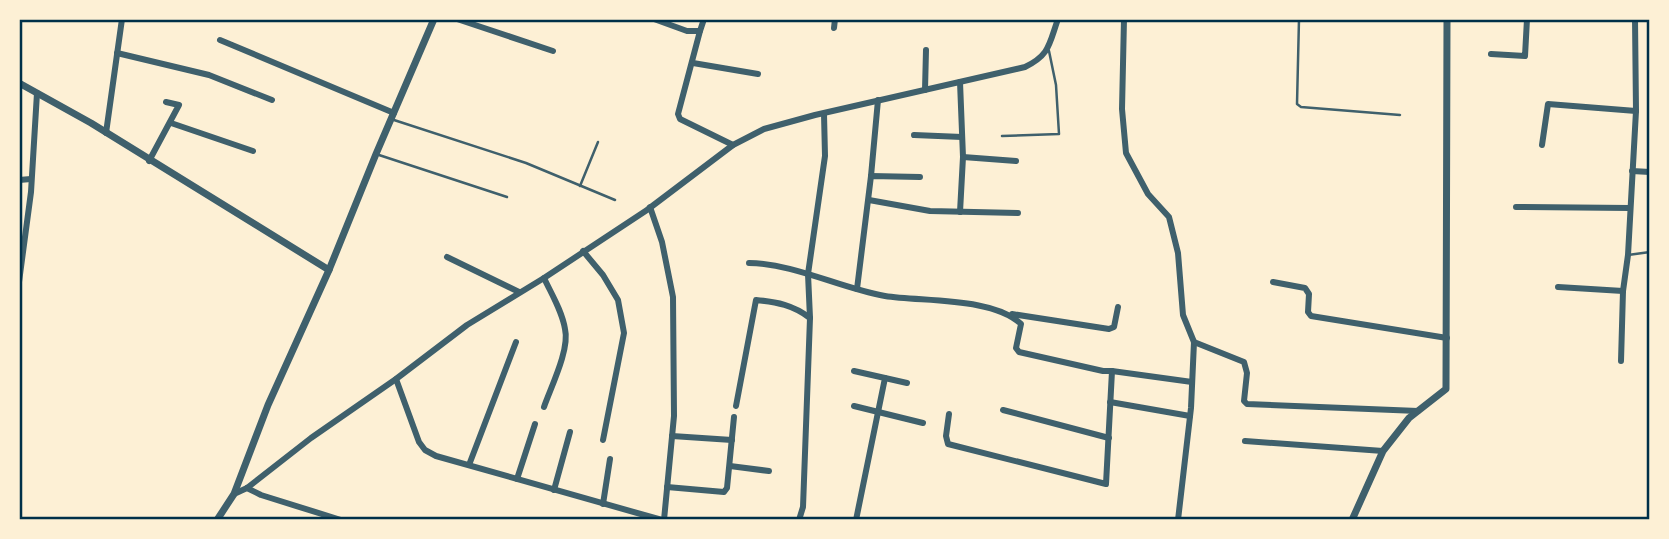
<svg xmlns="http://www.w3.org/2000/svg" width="1669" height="539" font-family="'PT Sans',sans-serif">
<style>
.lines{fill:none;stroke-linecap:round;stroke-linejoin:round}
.service{stroke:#3f606c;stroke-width:2.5}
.minor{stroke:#3f606c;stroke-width:6}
.tertiary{stroke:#3f606c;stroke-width:7}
.neatline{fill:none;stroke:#003049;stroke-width:2.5}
</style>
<rect width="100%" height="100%" fill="#fdf0d5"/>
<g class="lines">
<g class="service">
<polyline points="1299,19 1297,104 1301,107 1400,115"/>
<polyline points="394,120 526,163 615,200"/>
<polyline points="1002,136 1059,134 1056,85 1049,51"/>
<polyline points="379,155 507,197"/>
<polyline points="580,186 598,142"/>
<polyline points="1628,255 1650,252"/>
</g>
<g class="minor">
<polyline points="457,19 553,51"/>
<polyline points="654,19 687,31 700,31 704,19"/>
<polyline points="1124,19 1122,109 1126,153 1148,194 1169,217 1178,253 1183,315 1194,342 1191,408 1178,520"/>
<polyline points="834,28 835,19"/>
<polyline points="700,31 678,114 680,119 733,145"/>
<polyline points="220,40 394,113"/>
<polyline points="117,53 209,75 272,100"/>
<polyline points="1491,54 1525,56 1527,19"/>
<polyline points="693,63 758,74"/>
<polyline points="960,82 963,157 960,212"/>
<polyline points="925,90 926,50"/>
<polyline points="171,123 253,151"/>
<polyline points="106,133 122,19"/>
<polyline points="914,135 962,137"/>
<polyline points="1542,145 1548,104 1636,111"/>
<polyline points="963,157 1016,161"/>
<polyline points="149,161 179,105 166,102"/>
<polyline points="1632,171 1650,172"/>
<polyline points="871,176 878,100"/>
<polyline points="19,180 31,179"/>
<polyline points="869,200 930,211 1018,213"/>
<polyline points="650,207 662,242 673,297 674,416 664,520"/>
<polyline points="1516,207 1630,208"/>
<polyline points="583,251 603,275 618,300 624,333 603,440"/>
<polyline points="447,257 519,292"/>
<path d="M749 263C796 264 839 288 885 296 923 302 993 297 1021 324L1016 348 1019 352 1103 371H1112L1106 484 948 444 946 436 949 414"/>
<polyline points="19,282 31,192 37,93"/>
<polyline points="1273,282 1305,288 1309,294 1308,312 1311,316 1447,338"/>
<polyline points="1558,287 1623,291"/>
<polyline points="857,289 871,176 920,177"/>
<polyline points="1012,314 1109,329 1114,327 1118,307"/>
<polyline points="810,318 808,274 825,156 824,114"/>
<polyline points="1194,342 1244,362 1247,373 1244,401 1247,404 1418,411"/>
<polyline points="1621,361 1623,291 1628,255 1636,111 1635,19"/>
<polyline points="854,371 885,378 856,520"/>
<polyline points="1112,371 1192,382"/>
<polyline points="885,378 907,383"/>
<polyline points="396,379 419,442 425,450 436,456 662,520"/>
<polyline points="1110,402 1190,416"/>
<path d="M736 406 756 300C777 302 793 305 810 318L803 507 799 520"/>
<polyline points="854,406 923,423"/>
<path d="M544 407C551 387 570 349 565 329 562 311 552 295 544 278"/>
<polyline points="1003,410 1109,438"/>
<polyline points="672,436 732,440"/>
<polyline points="1245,441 1383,451"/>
<polyline points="469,465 516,342"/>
<polyline points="730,466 769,471"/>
<polyline points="517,479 535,424"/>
<polyline points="667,487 724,492 727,488 734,417"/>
<polyline points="247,488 261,495 341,520"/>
<polyline points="554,490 570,432"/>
<path d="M234 494 247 488 311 438 396 379 467 325 544 278 647 210 733 145 764 129 815 115 1025 67C1050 55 1049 44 1058 19"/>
<polyline points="603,504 610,459"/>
</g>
<g class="tertiary">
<polyline points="19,83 91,123 329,270"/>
<polyline points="217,520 234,494 268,405 329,270 376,154 434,19"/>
<polyline points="1352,520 1383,451 1409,418 1446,389 1447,19"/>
</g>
</g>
<rect width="1669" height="539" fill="none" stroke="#fdf0d5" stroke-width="42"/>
<rect x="21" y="21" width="1627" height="497" class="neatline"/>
</svg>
